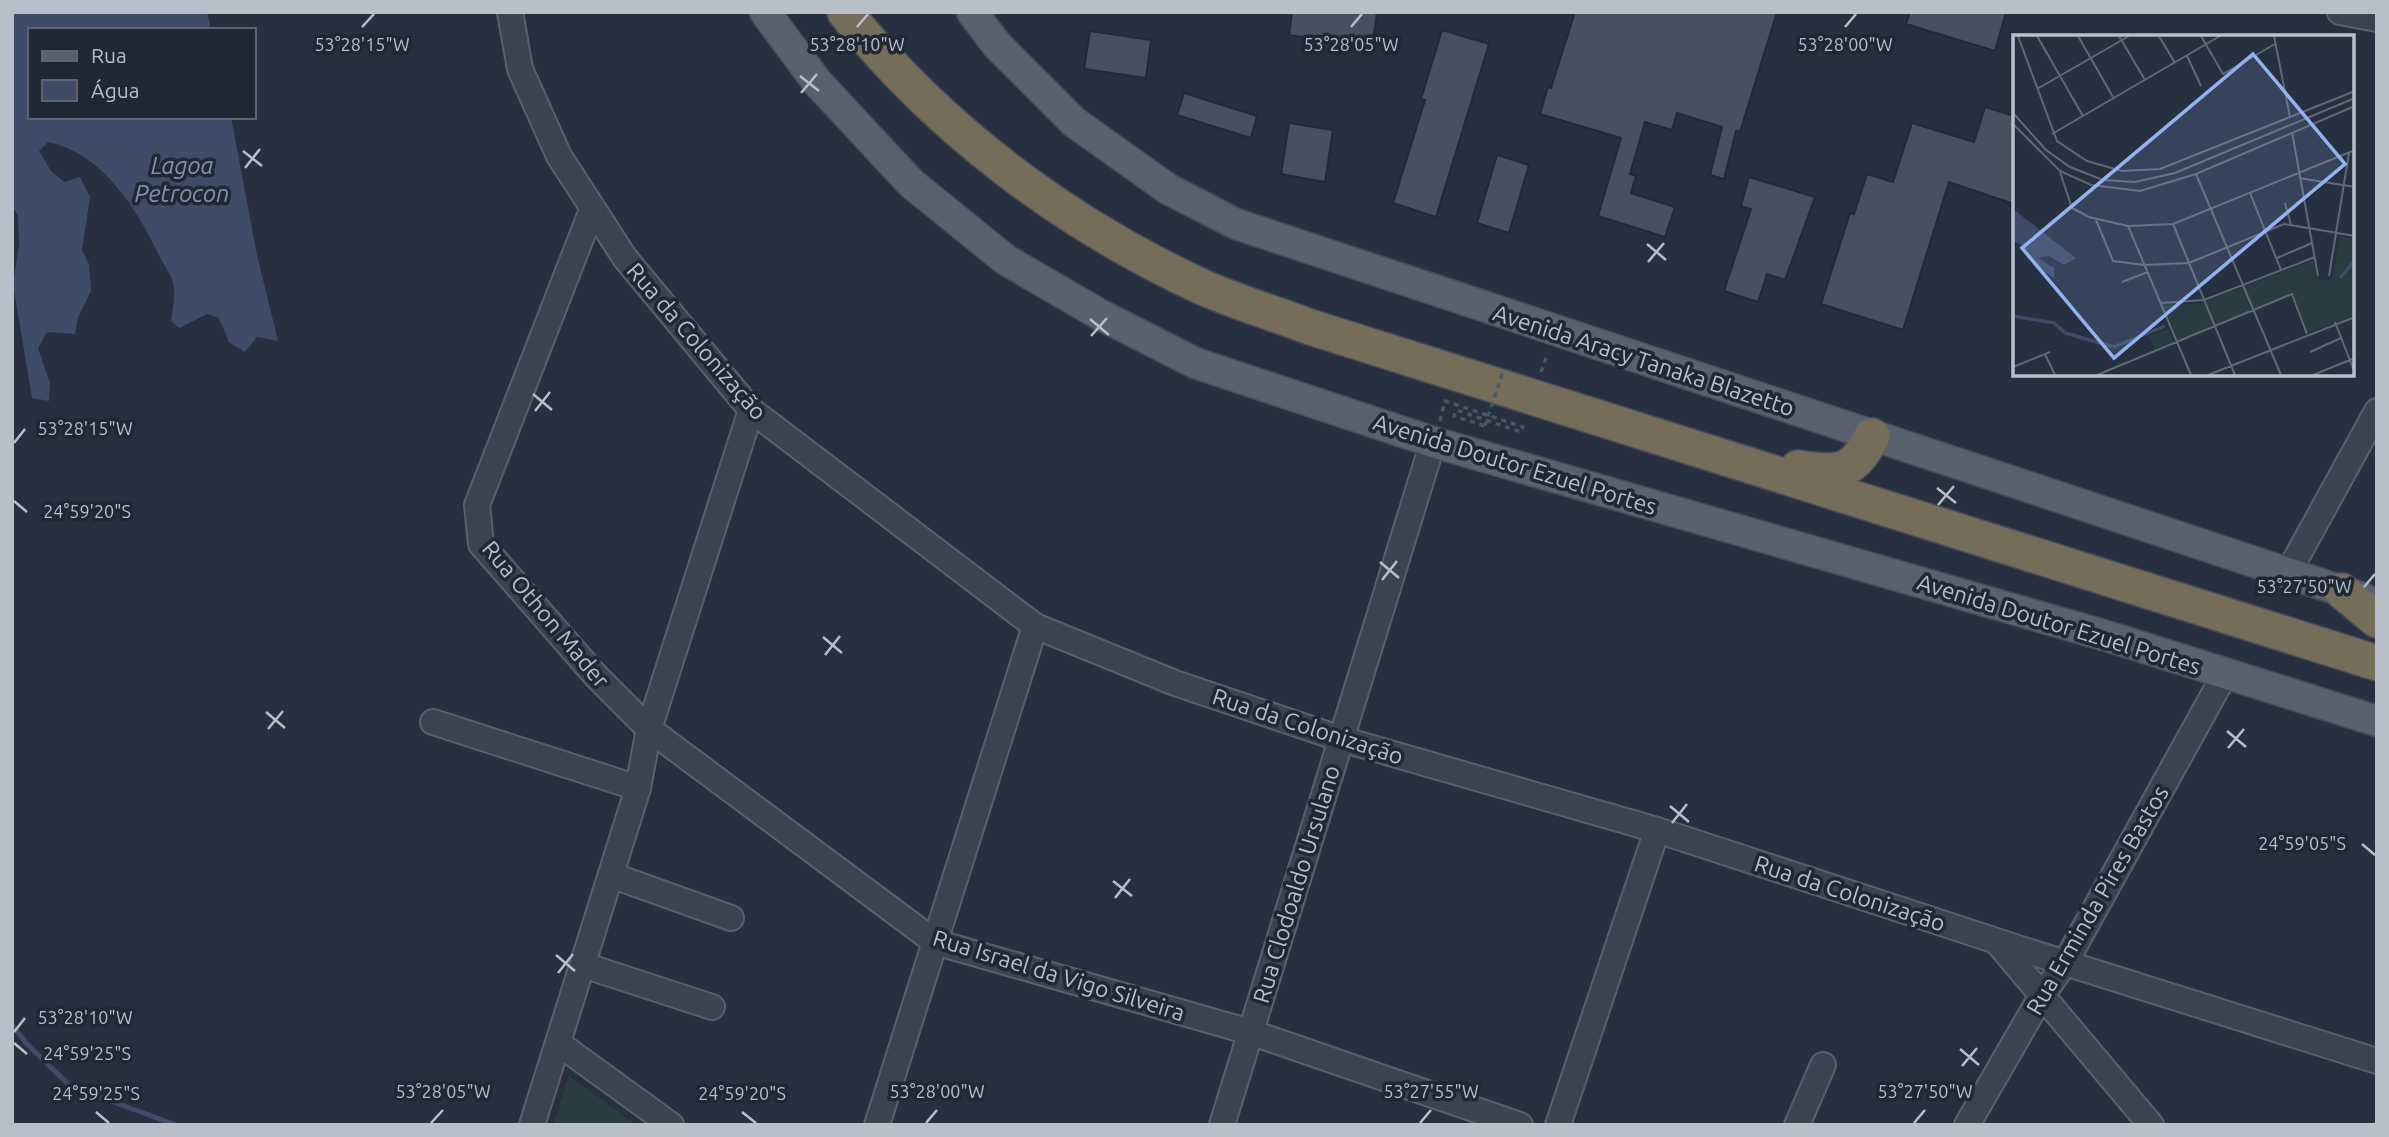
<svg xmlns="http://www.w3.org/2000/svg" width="2389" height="1137" font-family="Ubuntu,sans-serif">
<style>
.green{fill:#293c41}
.water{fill:#3e4c68}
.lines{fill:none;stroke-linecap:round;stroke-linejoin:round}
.stream{stroke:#3e4c68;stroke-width:5}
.building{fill:#465061;stroke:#222937;stroke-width:2}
.minor-casing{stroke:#59606d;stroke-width:28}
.major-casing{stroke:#454b59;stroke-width:33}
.highway-casing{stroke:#464d5a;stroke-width:38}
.path{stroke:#47595e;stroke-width:3.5;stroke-dasharray:5 5;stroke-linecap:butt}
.minor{stroke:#3b4250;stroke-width:24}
.major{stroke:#59616f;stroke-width:30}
.highway{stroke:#756c59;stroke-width:35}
.path-bridge{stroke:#47595e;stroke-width:3.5;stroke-dasharray:5 5;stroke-linecap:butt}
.ticks{fill:none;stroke:#b8beca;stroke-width:2.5}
.labels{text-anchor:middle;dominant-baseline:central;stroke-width:7;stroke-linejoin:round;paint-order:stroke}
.street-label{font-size:23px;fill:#b8beca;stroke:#202735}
.water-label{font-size:24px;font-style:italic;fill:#8192b0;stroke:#202735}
.inset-river{fill:none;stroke:#3e4c68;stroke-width:3.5}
.inset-road{fill:none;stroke:#616977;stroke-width:2}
.view{fill:#94b2f3;fill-opacity:0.15;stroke:#94b2f3;stroke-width:3.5}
.inset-edge{fill:none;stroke:#b8beca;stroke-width:3.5}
.ticks-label{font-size:18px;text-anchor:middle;fill:#b8beca;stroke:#202735;stroke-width:7;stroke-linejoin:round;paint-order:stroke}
</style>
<rect width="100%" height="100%" fill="#273040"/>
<polygon class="green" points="569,1076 637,1125 553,1125"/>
<path class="water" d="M12 12H207L211 30H30V117H231L257 255 278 341 257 337 245 352 229 342 219 318 207 314 179 328 171 321C172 311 175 299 174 289 174 279 166 268 161 259 139 212 103 153 48 142L39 151 51 171 64 182 80 177 90 197 82 250 89 264 91 291 78 317 75 334 47 332 38 348 50 383 49 401 32 398 13 284 19 245 18 216 12 205Z"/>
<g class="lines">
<polyline class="stream" points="12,1025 26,1043 70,1086 176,1125"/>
</g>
<g class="building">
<polygon points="1292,12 1377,12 1372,48 1289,35"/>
<polygon points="1575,12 1777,12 1740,132 1736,131 1724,179 1710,175 1722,127 1677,113 1672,130 1645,122 1630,174 1636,176 1631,193 1675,207 1665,237 1598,216 1621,138 1540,114 1548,87 1551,88"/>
<polygon points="1910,12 2006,12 1995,51 1906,24"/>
<polygon points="1442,30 1489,44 1436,217 1393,203 1425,100 1421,99"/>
<polygon points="1090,31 1151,40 1146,78 1084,69"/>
<polygon points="1184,93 1257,116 1251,138 1177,115"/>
<polygon points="1985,107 2014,116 2014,204 1949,182 1903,330 1821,304 1850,213 1854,214 1867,174 1893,182 1912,123 1974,142"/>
<polygon points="1289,123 1333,130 1325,182 1281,174"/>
<polygon points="1497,155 1529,165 1509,233 1477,223"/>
<polygon points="1749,177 1815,197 1785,280 1767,274 1758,302 1724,291 1751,209 1741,206"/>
</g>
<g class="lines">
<defs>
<g id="minor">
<polyline points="510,12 520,69 559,156 625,258 751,410 1035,626 1175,683 1341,739 1657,830 2021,949 2377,1061"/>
<polyline points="2340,12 2377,19"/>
<polyline points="592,210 477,505 481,544 596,676 649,729 935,942 1250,1032 1520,1125"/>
<polyline points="2288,573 2377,411"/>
<polyline points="433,722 638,788"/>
<polyline points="611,875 731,918"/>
<polyline points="1997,942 2151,1125"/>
<polyline points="583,965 712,1007"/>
<polyline points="558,1043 671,1125"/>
<polyline points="532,1125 638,788 649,729 751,410"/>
<polyline points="877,1125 1035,626"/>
<polyline points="1222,1125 1433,442"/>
<polyline points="1558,1125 1657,830"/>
<polyline points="1797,1125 1823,1065"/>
<polyline points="1967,1125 2042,995 2065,963 2225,674"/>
</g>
<g id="major">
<polyline points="765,12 817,82 911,183 1006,260 1099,314 1195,363 1433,442 2110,637 2377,721"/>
<polyline points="972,12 997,45 1074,122 1168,189 1236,224 2363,598"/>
</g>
<g id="highway">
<path d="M845 12C940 130 1063 222 1200 286 1235 302 1274 313 1310 327L2377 663"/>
<path d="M1798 468C1838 473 1853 475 1872 436"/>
<polyline points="2342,591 2377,620"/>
</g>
</defs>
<use href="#minor" class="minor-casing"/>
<use href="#major" class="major-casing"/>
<use href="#highway" class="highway-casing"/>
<g class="path">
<polyline points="1541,372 1548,353"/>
<polyline points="1440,421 1445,401 1523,427 1521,432 1456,410 1454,416 1485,426"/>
</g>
<use href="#minor" class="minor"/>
<use href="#major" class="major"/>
<use href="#highway" class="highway"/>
<polyline class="path-bridge" points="1485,426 1503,371"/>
</g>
<path class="ticks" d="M362 27 374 14M857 27 868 14M1351 27 1362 14M1845 27 1856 14M800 76 819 91M801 93 817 74M243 151 262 166M245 168 260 149M1647 244 1666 260M1648 262 1664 243M1090 319 1109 335M1091 336 1107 318M533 394 552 410M535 411 550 392M14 443 25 429M1937 488 1956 503M14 501 27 512M1938 505 1954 486M1380 562 1399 578M1382 580 1397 561M2364 587 2375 574M823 637 842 653M825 655 840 636M266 712 285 728M268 729 283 711M2227 731 2246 747M2228 748 2244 729M1670 806 1689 822M1672 823 1687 804M2362 844 2375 855M1113 881 1132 896M1115 898 1130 879M556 955 575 971M558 973 573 954M14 1032 25 1018M14 1043 27 1054M1960 1049 1979 1065M1962 1066 1977 1048M96 1112 109 1123M742 1112 756 1123M431 1123 443 1110M926 1123 937 1110M1420 1123 1431 1110M1914 1123 1925 1110"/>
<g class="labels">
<g class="street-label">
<text transform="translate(697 341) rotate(49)">Rua da Colonização</text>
<text transform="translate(1644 360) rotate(18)">Avenida Aracy Tanaka Blazetto</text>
<text transform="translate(1515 464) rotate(17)">Avenida Doutor Ezuel Portes</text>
<text transform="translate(546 614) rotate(50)">Rua Othon Mader</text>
<text transform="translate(2059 624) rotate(17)">Avenida Doutor Ezuel Portes</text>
<text transform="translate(1308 726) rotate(18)">Rua da Colonização</text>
<text transform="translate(1296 884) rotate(-73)">Rua Clodoaldo Ursulano</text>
<text transform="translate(1850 893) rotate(18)">Rua da Colonização</text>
<text transform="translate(2097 900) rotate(-60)">Rua Erminda Pires Bastos</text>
<text transform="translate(1059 975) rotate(17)">Rua Israel da Vigo Silveira</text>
</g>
<g class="water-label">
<text x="182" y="165">Lagoa<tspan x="182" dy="28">Petrocon</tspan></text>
</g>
</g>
<g transform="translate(2013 35)">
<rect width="341" height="341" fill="#273040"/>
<path d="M327 201 341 204V281L295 297 281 260 165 305 151 271 189 268 300 225 304 246 319 244ZM155 294 160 307 141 314 136 301Z" fill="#293c41"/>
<path d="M0 174 63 223 51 230 36 221 25 223 41 233V243L46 247 15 224 7 209 0 206Z" fill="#3e4c68"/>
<path class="inset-river" d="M327 243 342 225M0 281 41 288 52 298 101 312 152 291"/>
<path class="inset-road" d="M5 1 44 106 74 126 109 136 147 134 342 56M24 1 70 81M65 1 100 62M106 1 132 45M146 1 162 28M188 1 210 39 262 9M261 1 277 82M174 21 188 51M24 54 116 1M0 78 33 115 57 132 90 145 122 147 162 138 342 63M0 89 47 136 78 150 127 156 183 139 342 71M279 97 305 241M39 99 207 1M47 137 59 173 76 182 115 191 160 189 342 115M183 139 268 340M286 143 342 152M237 158 268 235M272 168 278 190M83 185 100 226 131 230 176 228 271 189 342 201M160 189 222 340M115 191 178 340M264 223 299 208M316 241 336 118M109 247 135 237M148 268 191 265 302 222M322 287 342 338M297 317 328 303M32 319 42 340M0 332 37 317M84 340 279 259 294 299M195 340 342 282M300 340 342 323"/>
<path class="view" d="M240 19 332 129 101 323 9 213Z"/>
<rect width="341" height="341" class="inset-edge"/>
</g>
<g class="ticks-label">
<text x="362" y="51">53°28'15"W</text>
<text x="857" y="51">53°28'10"W</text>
<text x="1351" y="51">53°28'05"W</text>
<text x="1845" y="51">53°28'00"W</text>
<text x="85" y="435">53°28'15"W</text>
<text x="87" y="518">24°59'20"S</text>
<text x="2304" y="593">53°27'50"W</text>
<text x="2302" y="850">24°59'05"S</text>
<text x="85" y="1024">53°28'10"W</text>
<text x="87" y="1060">24°59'25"S</text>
<text x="443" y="1098">53°28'05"W</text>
<text x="937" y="1098">53°28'00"W</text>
<text x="1431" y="1098">53°27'55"W</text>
<text x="1925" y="1098">53°27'50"W</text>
<text x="96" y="1100">24°59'25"S</text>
<text x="742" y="1100">24°59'20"S</text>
</g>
<rect width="2389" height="1137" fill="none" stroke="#b8beca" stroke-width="28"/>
<rect x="28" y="28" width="228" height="91" fill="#202735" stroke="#5d6371" stroke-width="2"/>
<rect x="42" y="51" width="35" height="10" fill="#59616f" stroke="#5d6371" stroke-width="2"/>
<text x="91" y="63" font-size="21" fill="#b8beca">Rua</text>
<rect x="42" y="80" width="35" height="21" fill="#3e4c68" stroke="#5d6371" stroke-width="2"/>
<text x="91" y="98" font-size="21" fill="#b8beca">Água</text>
</svg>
